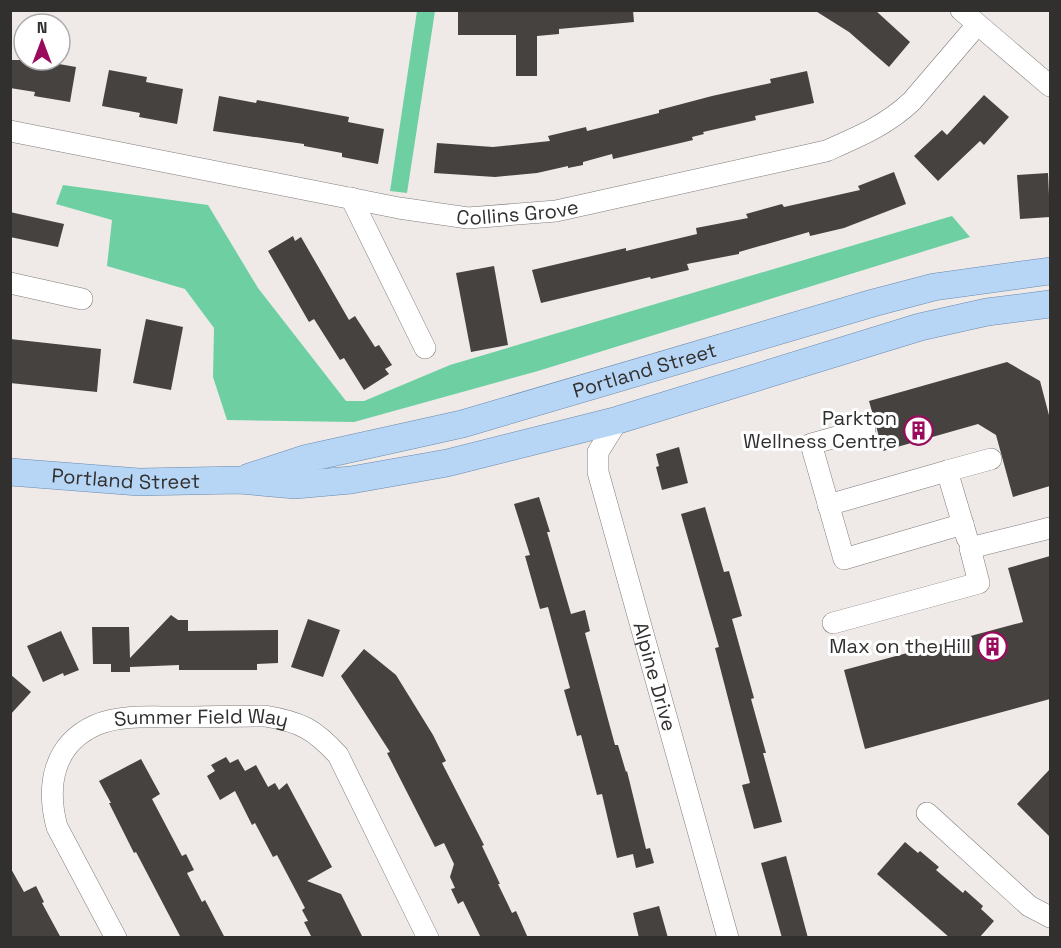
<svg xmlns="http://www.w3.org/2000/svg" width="1061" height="948" font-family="'Space Grotesk',sans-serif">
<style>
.green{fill:#6ed0a2}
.building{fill:#464240}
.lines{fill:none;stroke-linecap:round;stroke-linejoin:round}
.minor-casing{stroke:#807c7a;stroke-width:22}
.major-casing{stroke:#6989ac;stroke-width:28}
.minor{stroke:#fff;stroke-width:21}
.major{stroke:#b7d5f5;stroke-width:27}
.labels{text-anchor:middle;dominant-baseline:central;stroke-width:6;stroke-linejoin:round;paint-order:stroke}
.street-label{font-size:20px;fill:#32302f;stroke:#fff}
.poi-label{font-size:20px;fill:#32302f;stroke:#fff;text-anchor:end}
</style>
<rect width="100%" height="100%" fill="#efeae8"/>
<g class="green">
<polygon points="417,11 435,11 407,193 390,191"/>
<polygon points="63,185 208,205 258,288 346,401 364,401 450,365 952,216 970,237 538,371 354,422 227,420 213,377 214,328 185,289 107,266 112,220 56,204"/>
</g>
<g class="building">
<polygon points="458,10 633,10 634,22 559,29 559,34 537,36 537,76 516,76 516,35 458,35"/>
<polygon points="814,10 875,10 910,42 889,67 849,32"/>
<polygon points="10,60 36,60 76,67 70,102 34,96 35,92 10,88"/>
<polygon points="109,70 147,77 146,82 183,89 177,124 139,117 140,113 102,106"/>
<polygon points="807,71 814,103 755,116 756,120 703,132 704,134 692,137 693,140 613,159 612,154 583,162 583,165 568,168 568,166 537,173 495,177 434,173 437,143 493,147 550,141 548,136 586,127 587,131 659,113 659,110 712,96 771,83 770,79"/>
<polygon points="984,95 1009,117 984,145 980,141 938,181 914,156 942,130 947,135"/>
<polygon points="219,96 256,103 257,100 349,117 348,122 384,129 378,164 342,157 342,153 304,146 304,144 213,131"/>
<polygon points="894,172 906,204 844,228 810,236 809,232 739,252 739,254 687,264 689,270 651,279 650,277 541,303 532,270 626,248 626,251 697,234 696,228 748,218 746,214 782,204 784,207 860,190 858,186"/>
<polygon points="1048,173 1050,217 1020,219 1017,175"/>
<polygon points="10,212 64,224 58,247 10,237"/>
<polygon points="293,236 295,241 301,237 349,320 355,316 375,347 379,345 392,365 385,369 389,374 364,390 344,358 340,360 314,319 309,322 268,251"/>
<polygon points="494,266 508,345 471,352 456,273"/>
<polygon points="146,319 183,327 171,390 133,383"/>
<polygon points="10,339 101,349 97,392 10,383"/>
<polygon points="1007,362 1040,381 1050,419 1050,486 1013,497 996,435 978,424 883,451 869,401"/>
<polygon points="679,447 688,483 662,490 656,467 659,466 656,454"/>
<polygon points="539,497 550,532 547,532 571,614 585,610 590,631 585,633 606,712 615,745 618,745 626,772 627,771 646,849 650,848 654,863 636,868 633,854 617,858 602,794 597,795 581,735 577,736 564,690 570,688 548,607 540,609 525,556 530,555 514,504"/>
<polygon points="705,507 724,572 729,571 742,616 732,619 754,698 751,699 766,753 763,753 782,822 754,829 742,785 750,783 715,648 719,647 681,514"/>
<polygon points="1050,556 1050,699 865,749 844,670 1023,622 1008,568"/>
<polygon points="171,615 178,620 188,620 188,631 278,630 278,663 257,664 257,670 179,670 179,665 130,667 130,672 111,672 111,664 93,664 92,627 129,627 130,658"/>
<polygon points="308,619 340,630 323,677 291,667"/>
<polygon points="61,631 79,670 64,676 63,673 43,682 27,646"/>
<polygon points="364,649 396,675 433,735 446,761 442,763 484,845 482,846 500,884 498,884 512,913 516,911 528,938 481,938 463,901 458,904 451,889 455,888 450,877 454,864 444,843 435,847 387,753 390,752 341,676"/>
<polygon points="10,674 31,692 10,715"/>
<polygon points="226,757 230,763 238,759 245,771 256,765 268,787 275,783 279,790 287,783 332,867 307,881 341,894 363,938 312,938 304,922 308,921 302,910 305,908 277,855 273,857 255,823 252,825 235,791 220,800 207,776 215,771 211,765"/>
<polygon points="141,759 160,794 152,799 182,856 186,854 194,870 187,873 202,902 205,900 225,938 181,938 136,852 134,853 109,803 111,803 99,781"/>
<polygon points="1050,769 1050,837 1017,804"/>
<polygon points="905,842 918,853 920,851 939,867 936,870 963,893 965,890 983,906 981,909 994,921 979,938 950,938 877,874"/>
<polygon points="786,856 808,938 782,938 761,863"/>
<polygon points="10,867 24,892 36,886 44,902 42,903 61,938 10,938"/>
<polygon points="659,906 668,938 639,938 633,913"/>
</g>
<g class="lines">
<defs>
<g id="minor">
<polyline points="961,10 1050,86"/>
<path id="s1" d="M10 131 399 208 468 218 556 211 826 151C858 137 887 125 912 101L977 25"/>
<polyline points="351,198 425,348"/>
<polyline points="10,283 82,299"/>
<path id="s2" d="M618 420 598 452V472L728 938"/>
<polyline points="865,429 811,444 844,559 963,524"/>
<polyline points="828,505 947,471"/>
<polyline points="967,538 947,471 991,459"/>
<polyline points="833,623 979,583 970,548 1050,528"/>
<polyline points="927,813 1029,906 1050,917"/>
<path id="s3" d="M116 938 57 827C46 786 53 744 96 725 119 715 149 717 173 717 204 717 235 716 265 716 301 722 314 729 338 755L428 938"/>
</g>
<g id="major">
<path id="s4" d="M10 472 139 482 239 480 295 485 351 480 447 463 618 420 920 327 987 312 1050 304"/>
<path id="s5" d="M249 477 304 459 462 424 873 303 934 287 1050 271"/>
</g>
</defs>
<use href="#minor" class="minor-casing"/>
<use href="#major" class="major-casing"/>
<use href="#minor" class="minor"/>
<use href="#major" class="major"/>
</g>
<defs>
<symbol id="building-ring" viewBox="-11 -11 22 22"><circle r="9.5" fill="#fff" stroke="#9a0b5d" stroke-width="1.5"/><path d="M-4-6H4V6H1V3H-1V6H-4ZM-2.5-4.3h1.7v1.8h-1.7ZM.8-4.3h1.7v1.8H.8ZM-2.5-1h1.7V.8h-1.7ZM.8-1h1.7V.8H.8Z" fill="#9a0b5d"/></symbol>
</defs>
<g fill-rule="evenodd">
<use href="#building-ring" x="902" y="414" width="33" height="33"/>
<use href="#building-ring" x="976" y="630" width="33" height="33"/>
</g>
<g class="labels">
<g class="street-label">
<text stroke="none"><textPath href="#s1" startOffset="516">Collins Grove</textPath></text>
<text stroke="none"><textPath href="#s5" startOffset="410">Portland Street</textPath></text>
<text stroke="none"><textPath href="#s4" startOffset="116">Portland Street</textPath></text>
<text stroke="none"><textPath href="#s2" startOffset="270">Alpine Drive</textPath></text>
<text stroke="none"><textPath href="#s3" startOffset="352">Summer Field Way</textPath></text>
</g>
<g class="poi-label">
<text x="897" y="418">Parkton<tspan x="897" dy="23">Wellness Centre</tspan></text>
<text x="971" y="646">Max on the Hill</text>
</g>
</g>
<rect width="1061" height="948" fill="none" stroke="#32302f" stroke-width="24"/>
<g transform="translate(42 42)"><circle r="28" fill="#ffffff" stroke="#adacac" stroke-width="1.5"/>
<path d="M0-4.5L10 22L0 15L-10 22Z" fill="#9a0b5d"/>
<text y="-9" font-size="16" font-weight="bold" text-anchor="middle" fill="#32302f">N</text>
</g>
</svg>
